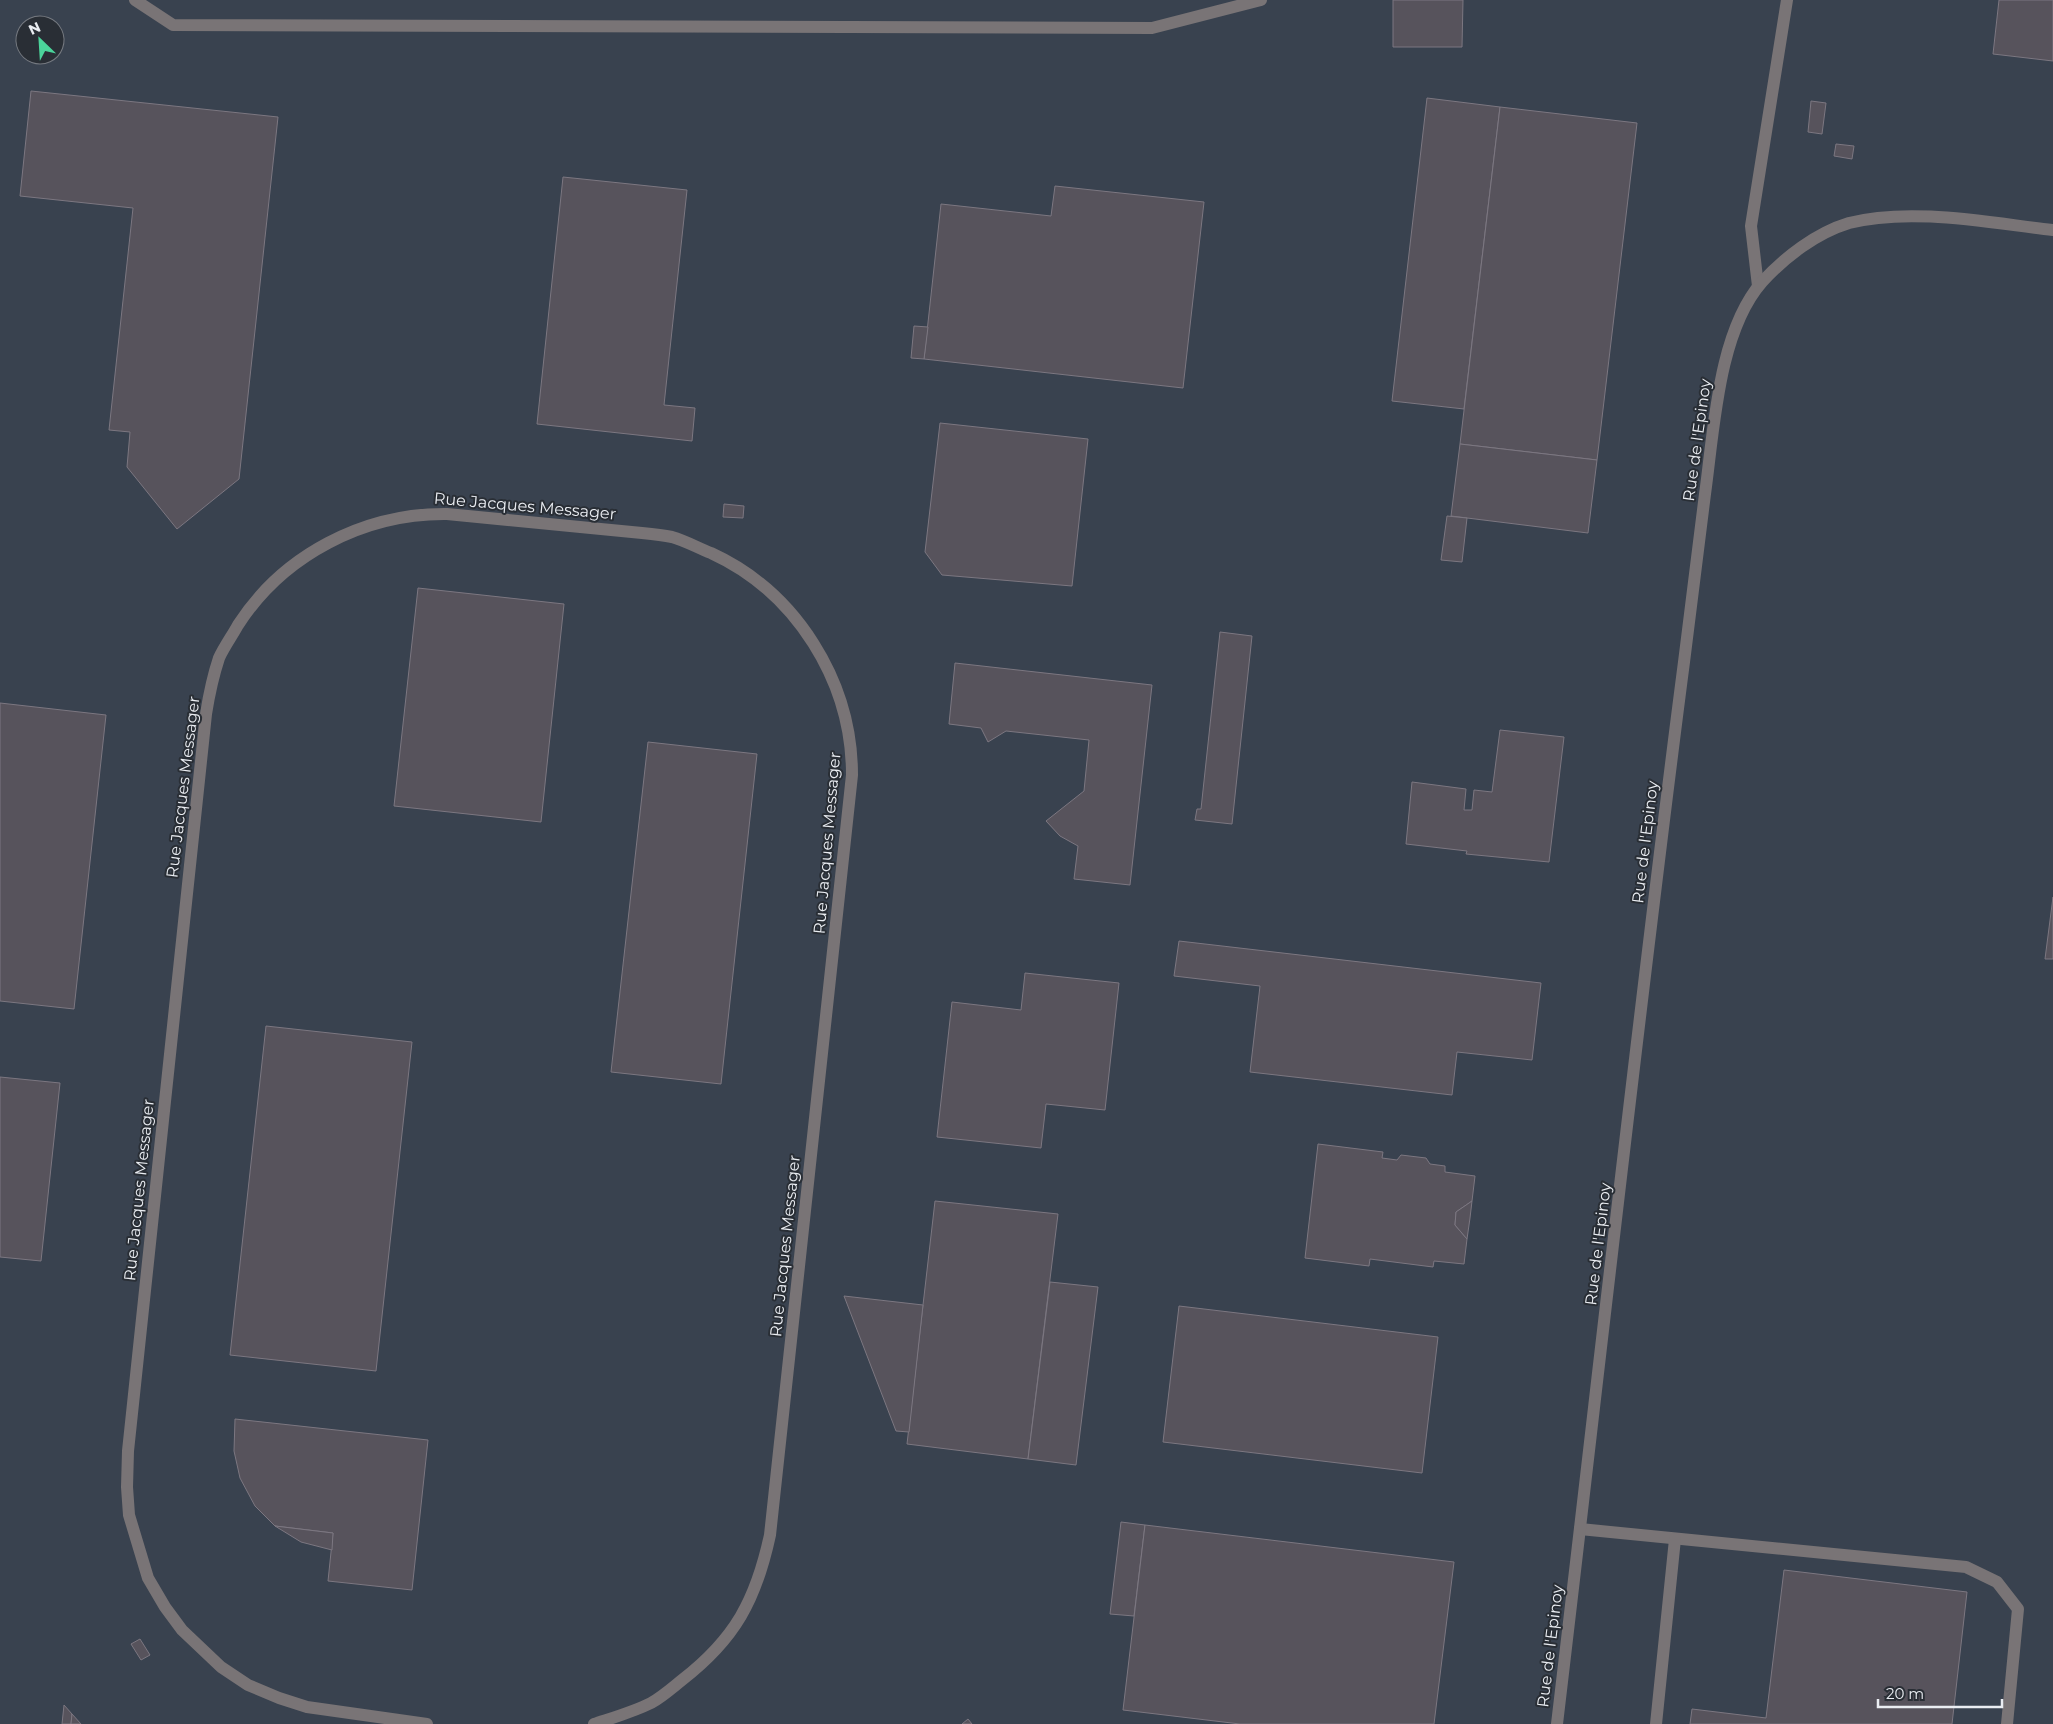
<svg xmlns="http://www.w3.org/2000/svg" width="2053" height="1724" font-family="Montserrat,sans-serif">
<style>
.built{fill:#39424f;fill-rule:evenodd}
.building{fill:#57535c;stroke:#7c7781}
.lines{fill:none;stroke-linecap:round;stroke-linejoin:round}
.minor{stroke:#797476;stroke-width:12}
.labels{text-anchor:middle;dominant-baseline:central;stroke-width:4;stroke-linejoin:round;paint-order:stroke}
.street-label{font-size:16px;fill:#eaedf2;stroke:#292e35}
</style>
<rect width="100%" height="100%" fill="#33383f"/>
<path class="built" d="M0 0H2053V1724H0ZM25 25H55V55H25Z"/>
<g class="building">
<polygon points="1393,0 1463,0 1462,47 1393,47"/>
<polygon points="1999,0 2053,0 2053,61 1993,54"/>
<polygon points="31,91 278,117 239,479 177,529 127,467 130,432 109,430 133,208 20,196"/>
<polygon points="1427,98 1500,107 1464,409 1392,401"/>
<polygon points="1811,101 1826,103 1822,134 1808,132"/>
<polygon points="1500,107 1637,123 1597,460 1460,444"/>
<polygon points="1836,144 1854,146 1852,159 1834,156"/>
<polygon points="563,177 687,190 664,405 695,408 692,441 537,424"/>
<polygon points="1055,186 1204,202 1183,388 924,359 941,204 1051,216"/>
<polygon points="914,326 928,327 924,359 911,358"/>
<polygon points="940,423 1088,439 1072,586 942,575 925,552"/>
<polygon points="1460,444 1597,460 1588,533 1451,516"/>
<polygon points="724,504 744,506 743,518 723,517"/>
<polygon points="1447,516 1467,518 1462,562 1441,560"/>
<polygon points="418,588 564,604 541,822 394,806"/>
<polygon points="1220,632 1252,636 1232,824 1195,820 1197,809 1201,809"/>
<polygon points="955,663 1152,685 1130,885 1074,879 1078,846 1060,836 1046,821 1084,791 1089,740 1006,731 988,742 981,728 949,724"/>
<polygon points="0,703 106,715 74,1009 0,1001"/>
<polygon points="1500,730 1564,737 1549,862 1466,854 1467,851 1406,844 1412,782 1466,789 1464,810 1472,810 1474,790 1492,792"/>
<polygon points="648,742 757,754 721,1084 611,1072"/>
<polygon points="2053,897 2053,959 2045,959"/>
<polygon points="1179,941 1541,983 1532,1060 1457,1052 1452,1095 1250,1072 1260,986 1174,976"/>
<polygon points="1025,973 1119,983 1105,1110 1046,1104 1041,1148 937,1137 952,1002 1021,1010"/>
<polygon points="266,1026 412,1042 376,1371 230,1355"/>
<polygon points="0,1077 60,1083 41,1261 0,1257"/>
<polygon points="1318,1144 1383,1152 1382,1158 1397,1160 1401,1155 1426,1158 1430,1164 1445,1166 1445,1172 1475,1176 1472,1201 1456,1212 1455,1225 1467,1239 1464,1264 1434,1261 1433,1267 1370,1259 1369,1266 1305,1258"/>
<polygon points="935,1201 1058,1214 1028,1459 907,1444"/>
<polygon points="1472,1201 1470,1218 1467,1239 1455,1225 1456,1212"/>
<polygon points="1050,1282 1098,1287 1076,1465 1028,1459"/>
<polygon points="844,1296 923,1305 909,1432 896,1431"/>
<polygon points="1179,1306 1438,1337 1422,1473 1163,1442"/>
<polygon points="235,1419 428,1440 412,1590 328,1581 333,1533 275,1526 255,1506 240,1478 234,1451"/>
<polygon points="1121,1522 1145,1525 1134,1616 1110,1614"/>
<polygon points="1145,1525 1454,1562 1434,1724 1240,1724 1123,1710"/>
<polygon points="275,1526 333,1533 332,1550 301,1542"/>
<polygon points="1784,1570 1967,1592 1952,1724 1690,1724 1692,1709 1766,1718"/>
<polygon points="140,1639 150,1655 141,1660 131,1644"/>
<polygon points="64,1705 72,1714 71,1724 62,1724"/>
<polygon points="72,1714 81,1724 71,1724"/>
<polygon points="968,1719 972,1724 962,1724"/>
</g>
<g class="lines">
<g class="minor">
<polyline points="135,0 173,25 1152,28 1261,0"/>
<polyline points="1758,286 1751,226 1787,0"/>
<polyline points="1580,1529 1966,1567 1997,1582 2018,1609 2007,1724"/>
<path d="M427 1724 307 1707 279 1698 248 1685 221 1667 182 1630 165 1607 148 1578 129 1515 127 1487 128 1451 206 714C209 695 213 676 219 658 224 647 232 636 238 625 283 555 364 513 447 514L642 533C652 534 662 535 672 537 686 541 698 548 711 553 796 592 852 681 852 775L770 1535C756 1600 735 1639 682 1680 672 1688 662 1697 651 1703 633 1712 612 1718 594 1724"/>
<path d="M1557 1724C1599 1370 1638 1016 1684 662 1691 606 1698 550 1705 494 1714 430 1718 332 1762 282 1785 257 1816 233 1849 223 1911 207 1990 223 2053 230"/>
<polyline points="1656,1724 1675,1539"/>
</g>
</g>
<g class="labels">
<g class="street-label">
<text transform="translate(1697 440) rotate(-82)">Rue de l'Epinoy</text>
<text transform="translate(525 506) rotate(5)">Rue Jacques Messager</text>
<text transform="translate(183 787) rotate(-83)">Rue Jacques Messager</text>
<text transform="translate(1645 842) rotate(-83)">Rue de l'Epinoy</text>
<text transform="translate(827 843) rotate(-85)">Rue Jacques Messager</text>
<text transform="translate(139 1190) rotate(-84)">Rue Jacques Messager</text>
<text transform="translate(1598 1244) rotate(-83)">Rue de l'Epinoy</text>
<text transform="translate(785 1246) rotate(-84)">Rue Jacques Messager</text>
<text transform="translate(1550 1646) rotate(-83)">Rue de l'Epinoy</text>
</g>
</g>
<g transform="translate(40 40) rotate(335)"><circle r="24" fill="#292e35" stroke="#767a81"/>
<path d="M0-4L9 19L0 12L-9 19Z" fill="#4bd49b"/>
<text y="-8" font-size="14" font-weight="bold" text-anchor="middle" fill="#eaedf2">N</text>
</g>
<path d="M1878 1699v8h124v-8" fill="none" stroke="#eaedf2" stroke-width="2.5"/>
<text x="1886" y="1699" font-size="15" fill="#eaedf2" stroke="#292e35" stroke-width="4" paint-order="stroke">20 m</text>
</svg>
